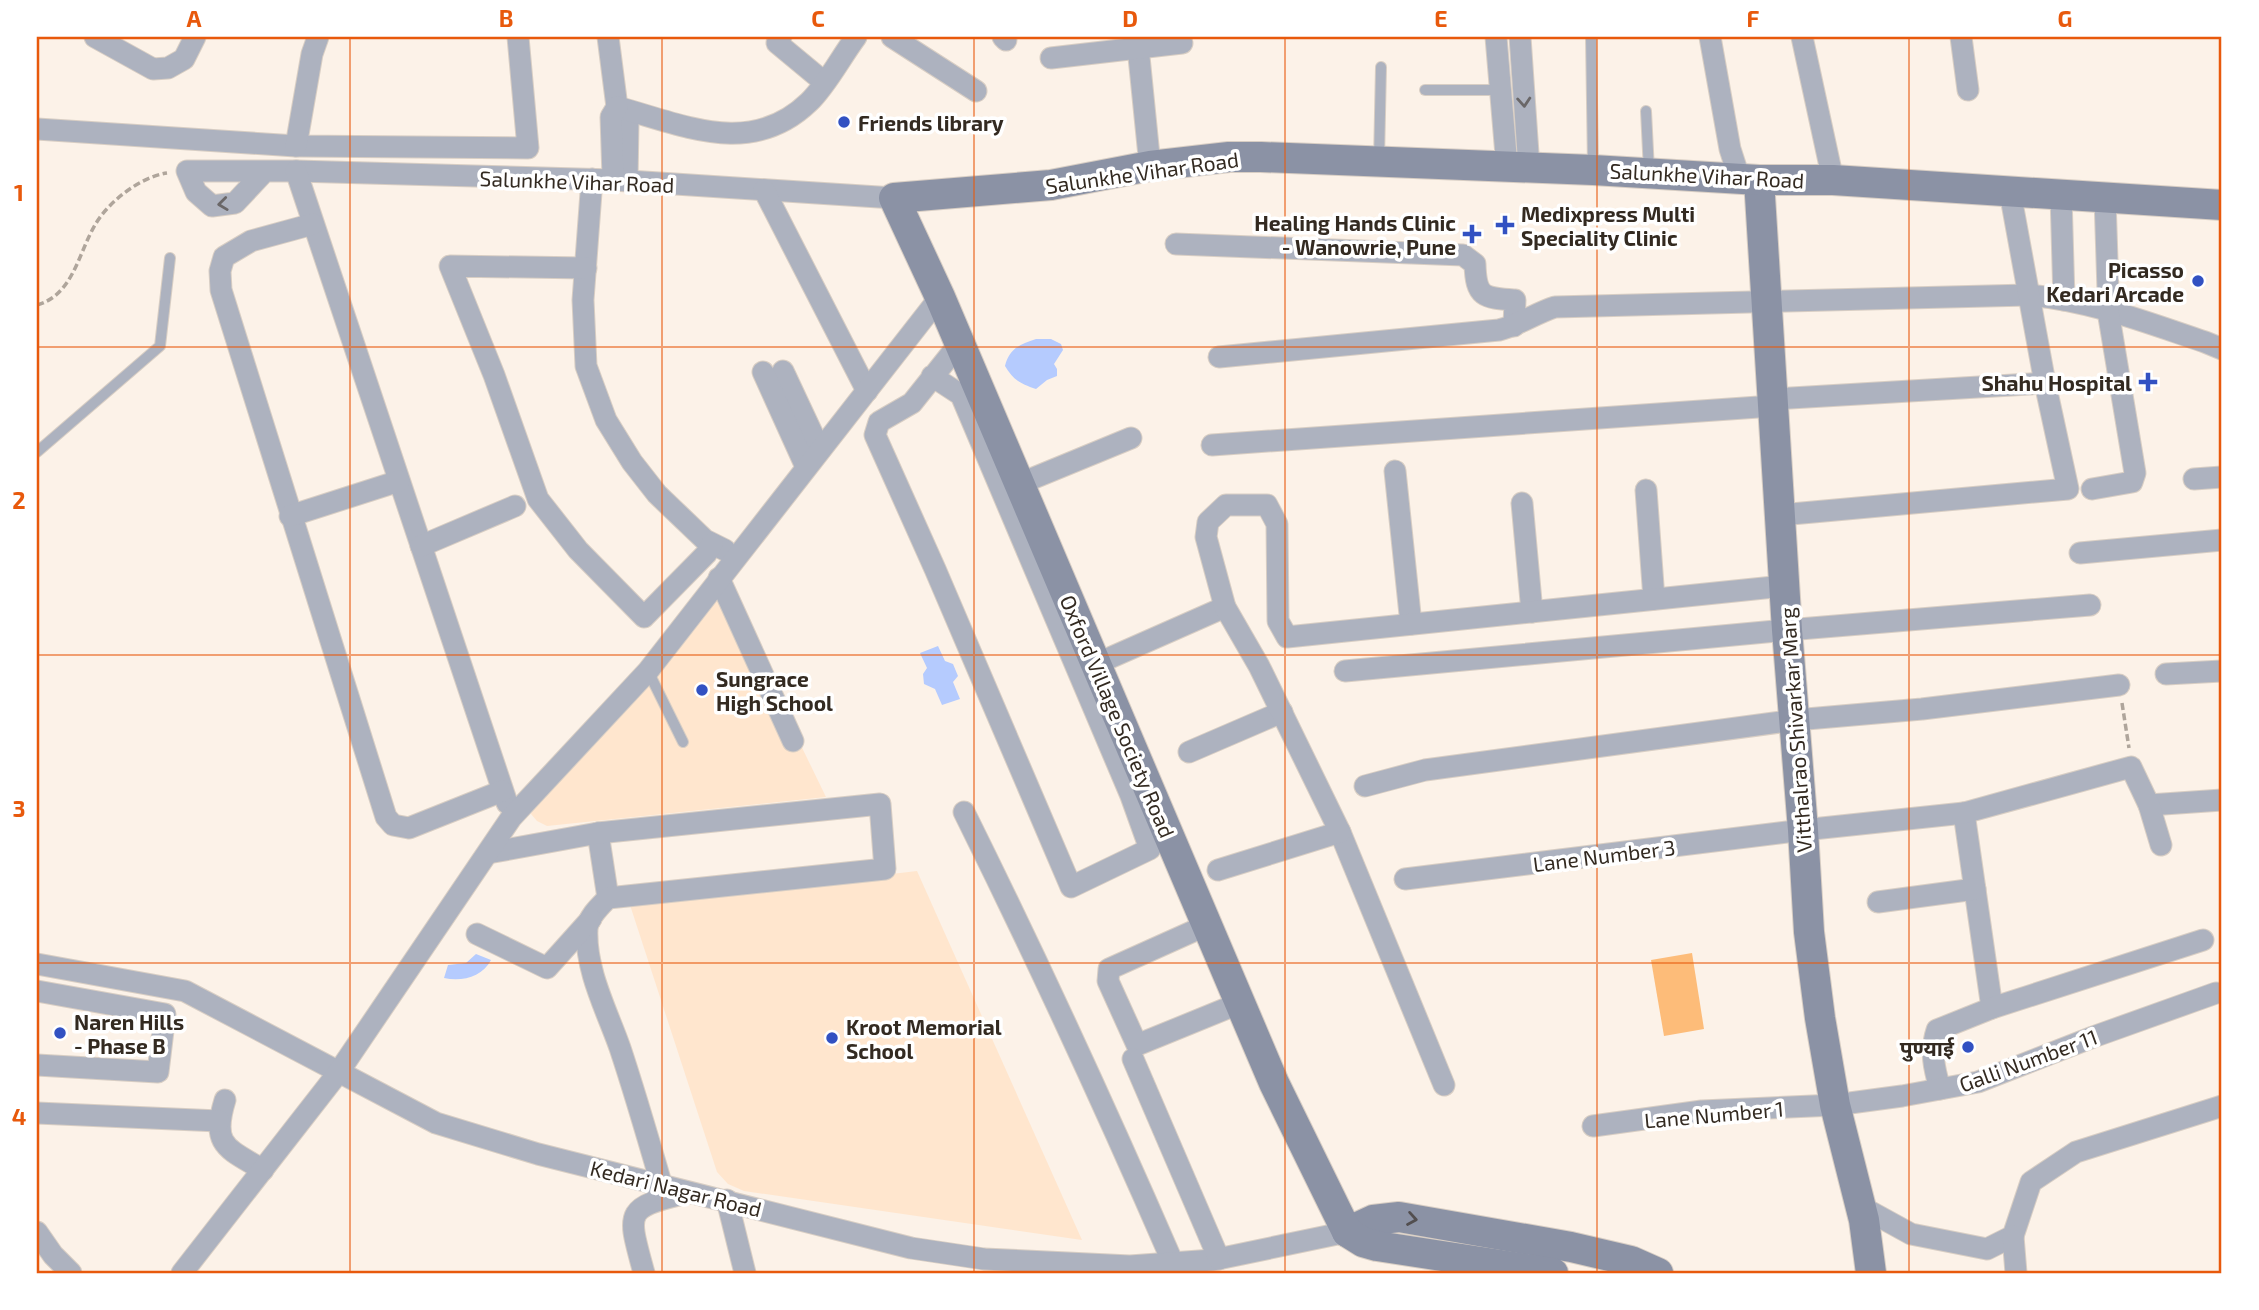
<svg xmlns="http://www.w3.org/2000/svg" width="2259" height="1310" font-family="'Exo 2','Noto Sans Devanagari',sans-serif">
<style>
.built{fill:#ffe6ce}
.garden{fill:#fdbc79}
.water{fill:#b5cbfe}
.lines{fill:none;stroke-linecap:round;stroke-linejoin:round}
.lane-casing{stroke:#d8cec4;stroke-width:12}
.street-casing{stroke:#d8cec4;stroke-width:23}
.secondary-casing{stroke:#d8cec4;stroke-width:32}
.path{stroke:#afa59b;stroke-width:3.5;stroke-dasharray:7 3.5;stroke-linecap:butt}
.lane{stroke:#adb2bf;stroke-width:10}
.street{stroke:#adb2bf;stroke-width:21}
.secondary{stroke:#8b92a5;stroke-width:30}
.oneway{stroke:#6a6768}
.oneway2{stroke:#524e4f}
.grid{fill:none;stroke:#e8590c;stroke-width:2;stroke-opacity:0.55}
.poi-dot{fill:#3251c2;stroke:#fff;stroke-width:2.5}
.labels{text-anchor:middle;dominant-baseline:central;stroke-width:7;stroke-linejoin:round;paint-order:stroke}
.poi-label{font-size:21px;font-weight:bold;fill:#332a21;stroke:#fff;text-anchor:start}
.street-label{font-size:21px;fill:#332a21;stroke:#fff}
.neatline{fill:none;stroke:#e8590c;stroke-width:2.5}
.grid-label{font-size:23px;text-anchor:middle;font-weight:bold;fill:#e8590c}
</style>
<rect width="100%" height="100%" fill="#fcf2e8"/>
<g class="built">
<polygon points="722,583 826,797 547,826 537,821 531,814 534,804"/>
<polygon points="917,871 1082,1240 744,1191 728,1184 717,1172 630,905"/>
</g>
<polygon class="garden" points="1692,953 1704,1029 1664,1036 1651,960"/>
<g class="water">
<path d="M1036 339H1051L1061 344 1063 350 1054 364 1057 369V376L1047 380 1036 389C1021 384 1013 380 1005 366 1009 349 1020 344 1036 339Z"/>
<polygon points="938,646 945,661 953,664 958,676 953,682 960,699 942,705 935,689 924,684 923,674 927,668 920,653"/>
<path d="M476 954 491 960C482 977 462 982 444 978L448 965 466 963Z"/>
</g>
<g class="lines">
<defs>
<g id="lane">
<polyline points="1591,37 1593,167"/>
<polyline points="1425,90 1500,90"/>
<polyline points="1646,111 1649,171"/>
<polyline points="1379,160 1381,67"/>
<polyline points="37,452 160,346 170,258"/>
<polyline points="648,671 683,742"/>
</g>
<g id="street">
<polyline points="95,37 153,69 168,68 184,59 195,37"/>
<polyline points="608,37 617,107 628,122 627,181"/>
<polyline points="781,37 777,43 824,82"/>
<polyline points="892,37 976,91"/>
<polyline points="1003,37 1006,40"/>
<polyline points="1137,37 1150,166"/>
<polyline points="1496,37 1507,167"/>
<polyline points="1520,37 1529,168"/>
<polyline points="1710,37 1730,149 1740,180"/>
<polyline points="1802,37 1833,180"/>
<polyline points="1961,37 1968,90"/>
<polyline points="1051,58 1182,43"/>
<path d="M617 107C684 125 751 158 809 102 826 86 841 57 856 37"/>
<polyline points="37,129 296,146 528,148 518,37"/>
<polyline points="296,146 312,54 318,37"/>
<polyline points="265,171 235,203 212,206 196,192 187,171 296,171 613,180 894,198"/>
<polyline points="296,171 507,803"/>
<polyline points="613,177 611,117 617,107"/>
<polyline points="592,179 583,300 586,366 606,420 632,462 657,494 705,540 725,550"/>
<polyline points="764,190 867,391"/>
<polyline points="2061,195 2064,300"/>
<polyline points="2105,198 2108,291"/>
<polyline points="313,224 251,241 224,257 220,271 221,290 386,817 393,825 409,828 502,791"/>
<path d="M1176 244 1463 255 1475 264C1476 298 1484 298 1515 300L1514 326"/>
<polyline points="586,268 450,266 494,375 538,499 578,550 644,617 706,554 712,544"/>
<path d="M1219 357 1499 330C1519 325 1536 313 1555 307L2028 295C2089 300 2148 323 2205 342L2222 349"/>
<polyline points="783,371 820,450"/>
<polyline points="763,372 806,467"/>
<polyline points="932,376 961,395 1131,796 1150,849 1071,887 935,569 875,435 879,422 912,403 959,344"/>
<polyline points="1773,399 2045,383"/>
<polyline points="1212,445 1773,406"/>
<polyline points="1395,471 1411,624"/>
<polyline points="2194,479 2222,477"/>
<polyline points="1019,484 1131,438"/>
<polyline points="2092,489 2132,482 2135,473 2108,311"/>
<polyline points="1646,490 1654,599"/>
<polyline points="1522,503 1532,612"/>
<polyline points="1780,515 2068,489 2045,383 2010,192"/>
<polyline points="290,516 399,481"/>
<polyline points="421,546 515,506"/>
<polyline points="2080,553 2222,540"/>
<polyline points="719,578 793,741"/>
<polyline points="1096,664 1225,607"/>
<polyline points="1345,671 1787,630 2090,605"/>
<polyline points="2166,674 2222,671"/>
<polyline points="1189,752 1282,712"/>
<polyline points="1365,786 1425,770 1795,720 1922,709 2119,685"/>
<polyline points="2149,805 2222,800"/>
<path d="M964 812C1038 961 1107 1111 1173 1263"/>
<polyline points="1964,813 1992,1008"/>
<polyline points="1340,832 1444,1085"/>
<polyline points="598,833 608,898"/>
<path d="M488 853 598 833 880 804 885 869 608 898C600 906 588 917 587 929 585 970 607 1011 620 1048 635 1093 648 1138 661 1183"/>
<polyline points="1218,870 1340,832 1259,666 1225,607 1206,537 1208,522 1226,505 1267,505 1277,524 1278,621 1287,637 1784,586"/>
<polyline points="1405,879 1803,830 1964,813 2131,767 2149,805 2161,845"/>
<polyline points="1878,902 1975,889"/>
<polyline points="1207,925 1109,969 1108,981 1137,1045 1240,1003"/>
<polyline points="477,934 547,968 591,919"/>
<polyline points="37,964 185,991 436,1123 538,1154 911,1248 984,1259 1130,1266 1213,1260 1347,1232"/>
<polyline points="37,991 165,1014 158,1072 37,1065"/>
<polyline points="1133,1059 1219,1259"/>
<path d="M1940 1089C1934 1068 1930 1051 1937 1030L1992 1008 2203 940"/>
<path d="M225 1100C211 1146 227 1148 263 1170"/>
<polyline points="37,1113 219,1121"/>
<polyline points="1593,1126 1702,1111 1835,1105 1902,1096 1978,1082 2093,1037 2216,993"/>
<polyline points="727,1200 745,1273"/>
<polyline points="1860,1206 1911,1234 1987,1249 2013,1236 2031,1182 2076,1152 2222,1106"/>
<polyline points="37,1232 53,1255 71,1273"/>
<polyline points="2013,1236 2016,1273"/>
<polyline points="182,1273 338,1073 511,818 648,671 940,297"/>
<path d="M644 1273C628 1213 622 1207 688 1193"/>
</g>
<g id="secondary">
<polyline points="1759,180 1787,630 1803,830 1809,932 1820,1018 1835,1105 1864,1220 1871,1273"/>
<polyline points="1347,1232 1373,1220 1399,1217 1571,1247 1631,1261 1658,1273"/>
<polyline points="1553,1273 1377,1246 1363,1242 1347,1232 1274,1083 940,297 894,198 1051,185 1150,166 1229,157 1261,157 1593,170 1759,180 1833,180 2222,205"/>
</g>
</defs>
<use href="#lane" class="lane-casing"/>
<use href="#street" class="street-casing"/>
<use href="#secondary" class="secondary-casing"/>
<g class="path">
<path d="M37 305C73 295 78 254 95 225 108 202 140 177 167 173"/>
<polyline points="2122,703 2129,748"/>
</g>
<use href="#lane" class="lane"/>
<use href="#street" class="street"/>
<use href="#secondary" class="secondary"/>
</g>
<defs><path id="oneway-chevron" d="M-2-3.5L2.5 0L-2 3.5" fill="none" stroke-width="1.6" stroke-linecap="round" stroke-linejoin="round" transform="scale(1.75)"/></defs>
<g class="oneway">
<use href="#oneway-chevron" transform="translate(1524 102) rotate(86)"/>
<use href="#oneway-chevron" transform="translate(223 204) rotate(173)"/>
</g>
<use class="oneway2" href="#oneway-chevron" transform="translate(1412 1219) rotate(10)"/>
<path class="grid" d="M350 37V1273M662 37V1273M974 37V1273M1285 37V1273M1597 37V1273M1909 37V1273M37 347H2222M37 655H2222M37 963H2222"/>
<g class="poi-dot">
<circle cx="844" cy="122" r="7"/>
<path d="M1501.5 214.5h7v7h7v7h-7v7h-7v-7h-7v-7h7z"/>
<path d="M1468.5 223.5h7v7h7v7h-7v7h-7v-7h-7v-7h7z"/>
<circle cx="2198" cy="281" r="7"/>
<path d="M2144.5 371.5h7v7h7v7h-7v7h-7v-7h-7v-7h7z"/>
<circle cx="702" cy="690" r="7"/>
<circle cx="60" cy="1033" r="7"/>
<circle cx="832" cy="1038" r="7"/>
<circle cx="1968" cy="1047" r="7"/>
</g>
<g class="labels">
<g class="poi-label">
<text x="858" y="122">Friends library</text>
<text x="1521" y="213">Medixpress Multi<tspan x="1521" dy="24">Speciality Clinic</tspan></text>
<text x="1456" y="222" text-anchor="end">Healing Hands Clinic<tspan x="1456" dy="24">- Wanowrie, Pune</tspan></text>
<text x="2184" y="269" text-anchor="end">Picasso<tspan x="2184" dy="24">Kedari Arcade</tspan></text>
<text x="2132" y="382" text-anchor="end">Shahu Hospital</text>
<text x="716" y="678">Sungrace<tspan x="716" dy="24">High School</tspan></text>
<text x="74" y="1021">Naren Hills<tspan x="74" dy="24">- Phase B</tspan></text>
<text x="846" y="1026">Kroot Memorial<tspan x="846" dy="24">School</tspan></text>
<text x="1954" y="1047" text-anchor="end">पुण्याई</text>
</g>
<g class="street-label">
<text transform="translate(1142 172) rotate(-8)">Salunkhe Vihar Road</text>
<text transform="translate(1707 175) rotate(3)">Salunkhe Vihar Road</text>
<text transform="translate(577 181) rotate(2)">Salunkhe Vihar Road</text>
<text transform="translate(1118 716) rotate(67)">Oxford Village Society Road</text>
<text transform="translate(1795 730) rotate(-94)">Vitthalrao Shivarkar Marg</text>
<text transform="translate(1604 855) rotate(-7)">Lane Number 3</text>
<text transform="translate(2028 1060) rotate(-20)">Galli Number 11</text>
<text transform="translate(1714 1114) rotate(-5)">Lane Number 1</text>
<text transform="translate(676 1188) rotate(14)">Kedari Nagar Road</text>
</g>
</g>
<rect width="2259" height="1310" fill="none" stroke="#ffffff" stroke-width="77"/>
<rect x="38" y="38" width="2182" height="1234" class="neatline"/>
<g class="grid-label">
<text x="194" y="27">A</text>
<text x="506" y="27">B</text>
<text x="818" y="27">C</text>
<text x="1130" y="27">D</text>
<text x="1441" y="27">E</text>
<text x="1753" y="27">F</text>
<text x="2065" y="27">G</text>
<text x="19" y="201">1</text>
<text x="19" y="509">2</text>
<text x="19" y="817">3</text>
<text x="19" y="1125">4</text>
</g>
</svg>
